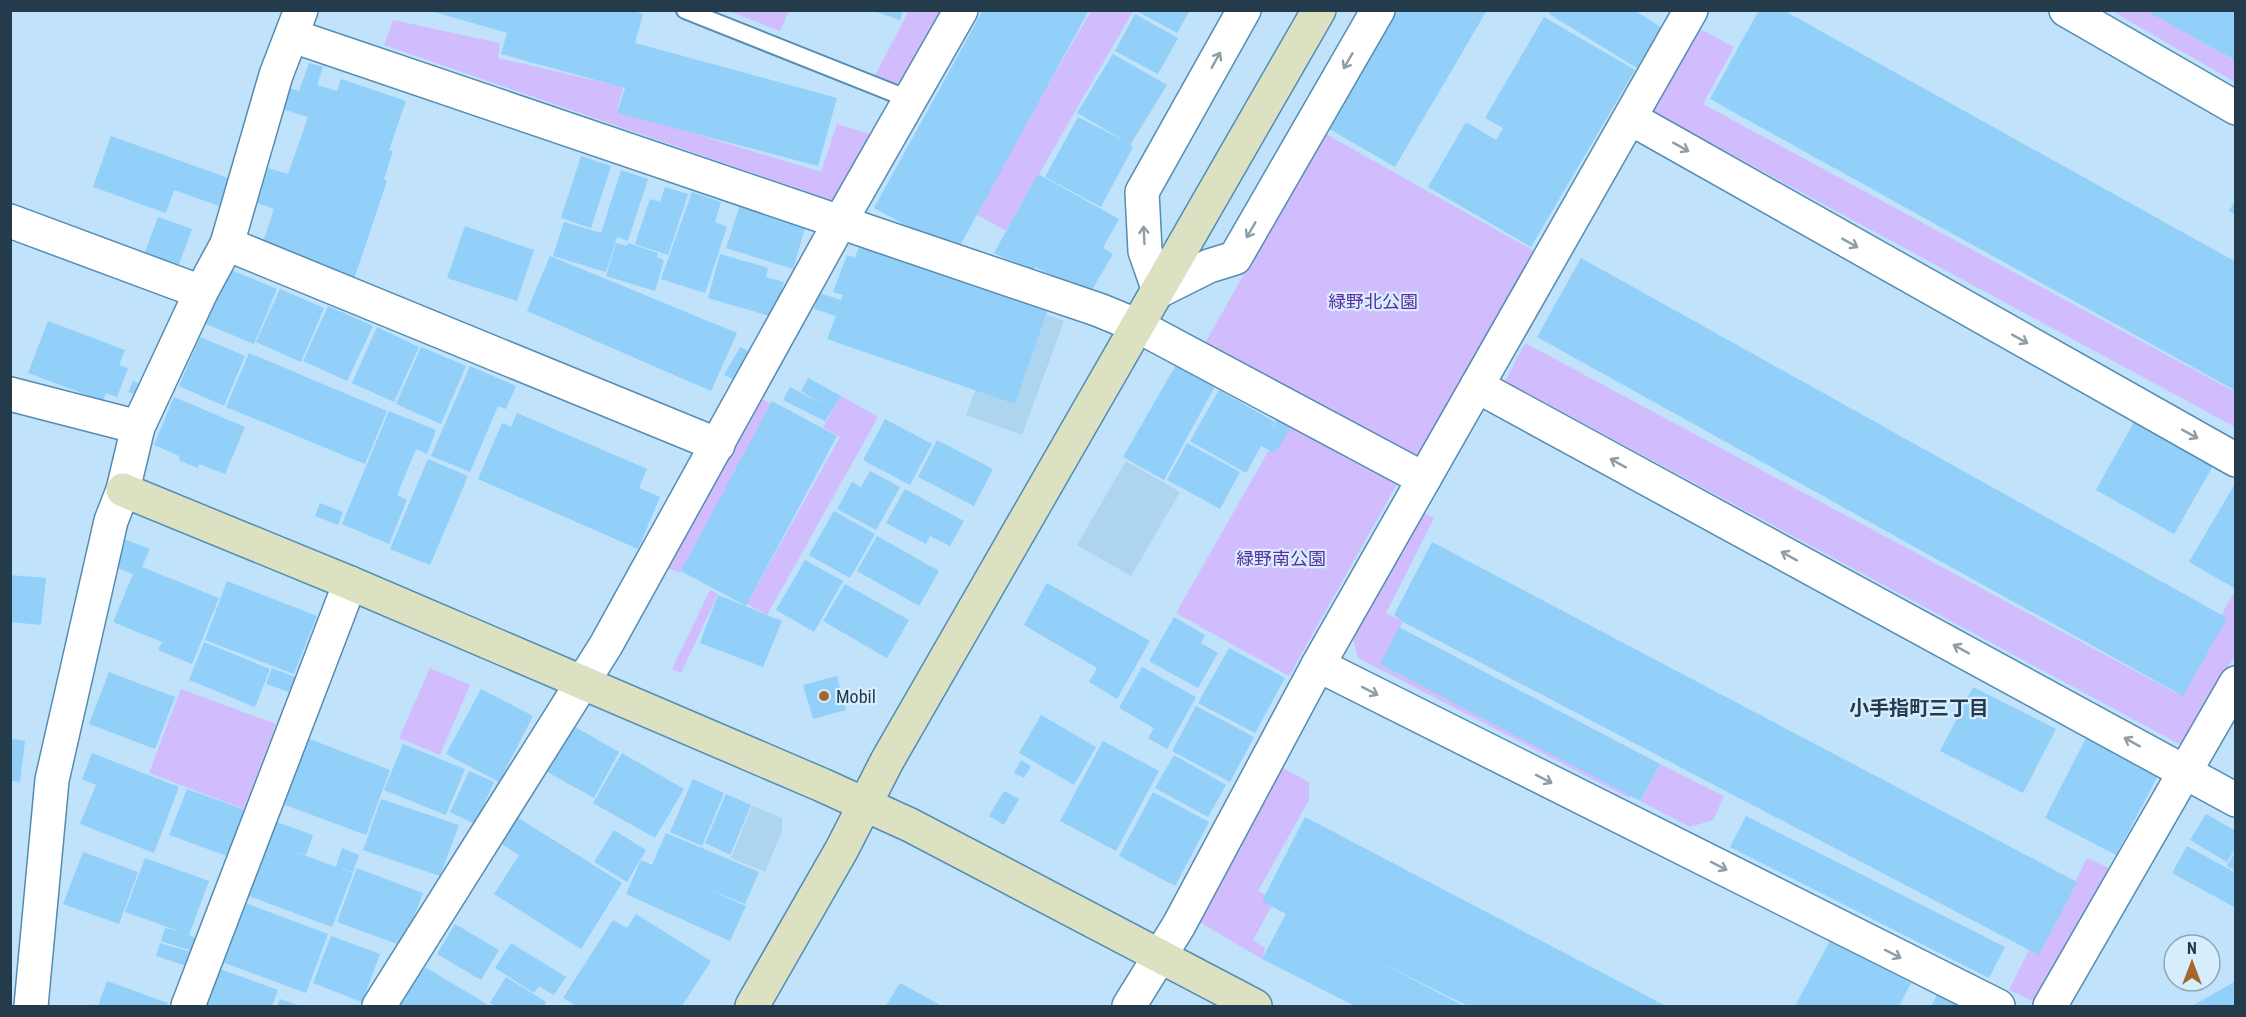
<svg xmlns="http://www.w3.org/2000/svg" width="2246" height="1017" font-family="'Roboto Condensed','Noto Sans JP',sans-serif">
<style>
.built{fill:#aed5ef}
.green{fill:#d1bcfe}
.building{fill:#92cff9}
.lines{fill:none;stroke-linecap:round;stroke-linejoin:round}
.lane-casing{stroke:#548cb2;stroke-width:20}
.street-casing{stroke:#548cb2;stroke-width:36}
.secondary-casing{stroke:#548cb2;stroke-width:36}
.lane{stroke:#fff;stroke-width:16}
.street{stroke:#fff;stroke-width:33}
.secondary{stroke:#dce2c1;stroke-width:33}
.oneway{stroke:#919da5}
.poi-dot{fill:#a5662e;stroke:#d7eefe;stroke-width:2}
.labels{text-anchor:middle;dominant-baseline:central;stroke-width:4.5;stroke-linejoin:round;paint-order:stroke}
.park-label{font-size:18px;fill:#602e9f;stroke:#d7eefe}
.poi-label{font-size:18px;fill:#233b4b;stroke:#d7eefe;text-anchor:start}
.neighbourhood-label{font-size:20px;font-weight:bold;fill:#233b4b;stroke:#d7eefe}
</style>
<rect width="100%" height="100%" fill="#c0e2fb"/>
<g class="built">
<polygon points="1022,306 1064,321 1022,435 966,415 976,388"/>
<polygon points="1126,461 1180,492 1131,576 1077,545"/>
<polygon points="752,806 782,818 782,831 765,872 731,858"/>
</g>
<g class="green">
<polygon points="729,11 789,11 780,31"/>
<polygon points="909,11 941,11 903,85 873,79"/>
<polygon points="1091,11 1133,11 1006,231 974,213"/>
<polygon points="2112,11 2148,11 2235,61 2235,82"/>
<polygon points="393,20 500,43 498,58 623,87 617,110 821,172 837,124 873,135 836,202 384,45"/>
<polygon points="1692,25 1734,47 1703,104 2235,392 2235,427 1646,108"/>
<polygon points="1324,133 1543,256 1422,469 1204,345"/>
<polygon points="1525,343 2178,694 2233,594 2236,595 2235,654 2185,747 1505,381"/>
<polygon points="841,396 878,417 767,615 747,604 840,437 823,427"/>
<polygon points="759,397 772,405 680,573 663,566"/>
<polygon points="1285,422 1397,484 1289,676 1176,613"/>
<polygon points="1420,511 1434,518 1386,613 1403,622 1385,658 1632,794 1629,798 1358,658 1353,639"/>
<polygon points="710,590 718,594 681,673 672,669"/>
<polygon points="430,668 470,685 440,755 399,738"/>
<polygon points="181,689 276,724 244,809 149,773"/>
<polygon points="1660,764 1724,796 1713,820 1690,827 1640,801"/>
<polygon points="1283,768 1309,782 1309,800 1258,891 1275,900 1253,940 1265,948 1262,959 1196,920"/>
<polygon points="2087,858 2111,869 2043,1006 2009,990 2029,950 2039,955"/>
</g>
<g class="building">
<polygon points="428,10 630,10 643,14 635,43 837,98 818,166 617,113 625,88 501,54 507,33"/>
<polygon points="871,10 903,10 900,20"/>
<polygon points="983,10 1089,10 956,253 874,208"/>
<polygon points="1135,10 1190,10 1177,33"/>
<polygon points="1395,10 1487,10 1395,167 1326,127"/>
<polygon points="1551,10 1634,10 1662,28 1637,68 1549,14"/>
<polygon points="1759,10 1783,10 2236,262 2236,391 1710,99"/>
<polygon points="2145,10 2236,10 2236,61"/>
<polygon points="1135,14 1178,38 1158,74 1115,51"/>
<polygon points="1544,17 1635,70 1531,247 1428,187 1466,122 1496,140 1503,128 1485,118"/>
<polygon points="1113,54 1167,85 1130,145 1133,147 1101,207 1045,177 1078,117 1127,142 1077,113"/>
<polygon points="309,63 323,67 317,85 337,91 341,79 406,101 389,150 393,151 384,179 387,181 353,282 260,251 274,209 256,203 268,168 288,174 308,117 276,107 283,86 299,91"/>
<polygon points="111,136 228,178 219,206 174,190 166,213 93,187"/>
<polygon points="581,156 611,166 591,228 561,218"/>
<polygon points="621,170 648,179 628,241 617,237 606,272 553,256 564,222 601,233"/>
<polygon points="1038,174 1119,219 1103,248 1113,254 1092,290 1086,287 1083,292 1035,267 1032,272 994,253"/>
<polygon points="665,187 688,194 668,255 635,244 650,199 660,202"/>
<polygon points="692,192 721,202 715,222 727,227 705,293 661,279"/>
<polygon points="2236,199 2236,215 2229,211"/>
<polygon points="740,205 806,225 793,269 726,248"/>
<polygon points="158,217 192,229 177,270 143,257"/>
<polygon points="465,226 534,250 517,301 447,278"/>
<polygon points="616,243 627,246 628,243 658,253 657,257 664,260 655,291 606,276"/>
<polygon points="860,244 1048,309 1015,404 827,339 836,316 814,309 819,293 841,300 843,295 833,292 847,255 855,258"/>
<polygon points="720,254 768,268 766,277 784,282 773,317 708,298"/>
<polygon points="550,256 737,333 711,391 527,311"/>
<polygon points="1581,258 2227,618 2183,696 1537,337"/>
<polygon points="229,269 277,289 254,344 206,324"/>
<polygon points="280,289 324,308 301,362 256,342"/>
<polygon points="328,306 373,326 347,381 303,361"/>
<polygon points="48,321 125,350 119,365 128,368 117,397 106,393 103,401 28,373"/>
<polygon points="377,327 419,347 394,402 352,383"/>
<polygon points="200,337 245,356 224,406 179,386"/>
<polygon points="421,347 466,366 441,424 396,404"/>
<polygon points="740,347 750,352 735,380 724,375"/>
<polygon points="249,353 387,411 365,464 226,407"/>
<polygon points="1176,365 1215,386 1164,480 1123,457"/>
<polygon points="470,366 516,386 506,409 498,406 470,472 431,456"/>
<polygon points="808,378 841,396 825,421 783,400 790,387 824,405 801,391"/>
<polygon points="133,381 142,385 137,395 128,392"/>
<polygon points="1219,390 1275,422 1268,436 1277,420 1290,428 1275,453 1261,446 1246,473 1190,441"/>
<polygon points="174,397 245,427 225,474 199,464 198,468 180,461 179,456 154,445"/>
<polygon points="772,401 837,436 746,606 681,571"/>
<polygon points="389,411 436,430 427,454 416,449 397,495 407,500 389,544 342,524"/>
<polygon points="517,413 647,469 639,488 660,497 638,549 478,479 502,423 511,427"/>
<polygon points="885,419 932,444 910,485 863,460"/>
<polygon points="2134,422 2213,466 2174,534 2096,490"/>
<polygon points="937,440 993,469 974,506 918,477"/>
<polygon points="1187,443 1240,472 1220,509 1167,480"/>
<polygon points="428,459 468,476 430,565 390,549"/>
<polygon points="870,471 900,487 876,530 837,509 852,482 861,487"/>
<polygon points="2236,482 2236,589 2189,562"/>
<polygon points="905,489 964,521 950,546 930,536 926,544 886,523"/>
<polygon points="320,503 343,512 338,525 315,516"/>
<polygon points="834,511 875,534 850,578 809,555"/>
<polygon points="877,536 939,571 919,606 857,571"/>
<polygon points="124,539 150,549 142,567 219,598 192,664 158,650 162,642 113,622 133,574 113,566"/>
<polygon points="1432,542 2077,882 2039,955 1403,622 1394,615"/>
<polygon points="805,560 843,581 814,632 776,610"/>
<polygon points="10,575 46,578 41,625 10,622"/>
<polygon points="227,581 317,616 294,674 205,640"/>
<polygon points="1047,583 1150,641 1117,699 1089,682 1097,668 1024,625"/>
<polygon points="845,584 909,620 887,658 823,621"/>
<polygon points="718,595 782,621 763,667 700,643"/>
<polygon points="1174,617 1205,635 1201,643 1218,653 1198,688 1149,661"/>
<polygon points="1399,627 1660,764 1640,801 1380,664"/>
<polygon points="204,642 270,669 255,707 189,680"/>
<polygon points="1229,648 1285,678 1255,733 1198,703"/>
<polygon points="1142,667 1196,697 1167,749 1148,738 1154,728 1119,708"/>
<polygon points="272,668 295,677 289,692 266,684"/>
<polygon points="109,672 175,697 155,749 89,724"/>
<polygon points="837,676 846,710 813,719 803,685"/>
<polygon points="1973,687 2056,729 2023,793 1940,751"/>
<polygon points="481,689 533,716 499,782 446,754"/>
<polygon points="1196,706 1254,737 1230,782 1172,751"/>
<polygon points="1041,715 1096,747 1074,785 1019,753"/>
<polygon points="568,723 619,752 594,798 542,769"/>
<polygon points="2088,734 2160,772 2116,855 2045,818"/>
<polygon points="302,736 390,770 366,835 277,802"/>
<polygon points="12,739 25,741 20,782 10,780"/>
<polygon points="1103,741 1159,771 1116,851 1060,821"/>
<polygon points="403,744 465,769 446,815 384,790"/>
<polygon points="92,753 179,787 154,853 80,824 96,785 82,779"/>
<polygon points="622,753 684,789 655,838 593,803"/>
<polygon points="1174,755 1226,785 1208,817 1155,788"/>
<polygon points="1021,760 1031,766 1024,778 1014,773"/>
<polygon points="469,771 494,782 475,824 450,812"/>
<polygon points="693,779 724,793 702,846 670,832"/>
<polygon points="187,789 245,810 227,856 169,835"/>
<polygon points="1004,791 1019,799 1004,825 989,816"/>
<polygon points="1153,792 1209,822 1175,886 1119,856"/>
<polygon points="726,794 751,805 730,855 705,843"/>
<polygon points="381,799 459,825 440,876 363,850"/>
<polygon points="2206,814 2236,831 2236,847 2227,862 2190,840"/>
<polygon points="1746,816 2005,947 1989,978 1730,847"/>
<polygon points="517,817 622,883 581,949 494,894 519,855 500,843"/>
<polygon points="1305,817 1666,1006 1468,1006 1371,958 1464,1006 1355,1006 1262,959 1286,914 1262,901"/>
<polygon points="274,821 313,835 306,855 293,851 336,867 342,848 359,855 353,872 339,867 353,873 332,927 246,895"/>
<polygon points="614,830 646,850 627,882 594,862"/>
<polygon points="666,833 759,872 745,904 702,887 746,906 730,941 626,894 641,860 652,865"/>
<polygon points="2187,846 2236,873 2236,908 2172,873"/>
<polygon points="2236,850 2236,871 2227,866"/>
<polygon points="83,852 138,872 119,924 63,904"/>
<polygon points="145,858 209,881 189,935 196,938 192,951 161,941 165,928 179,931 125,912"/>
<polygon points="357,868 423,893 403,946 337,922"/>
<polygon points="245,903 328,934 306,993 222,962"/>
<polygon points="636,914 711,961 682,1006 576,1006 563,998 613,920 627,928"/>
<polygon points="455,924 499,950 481,980 437,954"/>
<polygon points="331,936 380,954 362,1002 313,983"/>
<polygon points="1830,941 1911,983 1899,1006 1795,1006"/>
<polygon points="160,943 191,952 186,966 156,956"/>
<polygon points="511,943 566,977 554,995 539,986 534,993 495,968"/>
<polygon points="425,967 490,1006 400,1006"/>
<polygon points="220,969 278,990 272,1006 206,1006"/>
<polygon points="506,977 546,1002 544,1006 496,1006 490,1003"/>
<polygon points="107,981 168,1003 167,1006 91,1006 92,1004 98,1006"/>
<polygon points="2236,981 2236,1006 2192,1006"/>
<polygon points="900,983 942,1006 886,1006"/>
<polygon points="1937,995 1962,1006 1931,1006"/>
<polygon points="280,999 300,1006 277,1006"/>
</g>
<g class="lines">
<defs>
<polyline id="lane" points="685,10 911,100"/>
<g id="street">
<polyline points="961,10 840,222 1099,310 1138,326 1424,479"/>
<polyline points="1244,10 1142,192 1145,251 1159,291 1209,266 1235,258 1378,10"/>
<polyline points="2066,10 2236,108"/>
<polyline points="293,36 840,222 606,645 379,1006"/>
<polyline points="1630,118 2236,460"/>
<polyline points="10,221 201,292"/>
<polyline points="227,244 718,445"/>
<polyline points="1477,386 2236,800"/>
<polyline points="10,394 138,427"/>
<polyline points="1318,665 1998,1006"/>
<polyline points="31,1006 52,780 111,521 123,490 138,427 201,292 227,244 276,75 301,10"/>
<polyline points="188,1006 350,583"/>
<polyline points="1129,1006 1179,925 1318,665 1691,10"/>
<polyline points="2050,1006 2236,683"/>
</g>
<g id="secondary">
<polyline points="123,490 350,583 822,785 910,825 1255,1006"/>
<polyline points="752,1006 842,849 887,761 1319,10"/>
</g>
</defs>
<use href="#lane" class="lane-casing"/>
<use href="#street" class="street-casing"/>
<use href="#secondary" class="secondary-casing"/>
<use href="#lane" class="lane"/>
<use href="#street" class="street"/>
<use href="#secondary" class="secondary"/>
</g>
<defs><path id="oneway-shaft" d="M-6 0H5M1.5-3L5.5 0L1.5 3" fill="none" stroke-width="1.6" stroke-linecap="round" stroke-linejoin="round" transform="scale(1.5)"/></defs>
<g class="oneway">
<use href="#oneway-shaft" transform="translate(1216 60) rotate(-61)"/>
<use href="#oneway-shaft" transform="translate(1348 61) rotate(120)"/>
<use href="#oneway-shaft" transform="translate(1681 147) rotate(29)"/>
<use href="#oneway-shaft" transform="translate(1251 230) rotate(120)"/>
<use href="#oneway-shaft" transform="translate(1144 235) rotate(-93)"/>
<use href="#oneway-shaft" transform="translate(1850 243) rotate(29)"/>
<use href="#oneway-shaft" transform="translate(2020 339) rotate(29)"/>
<use href="#oneway-shaft" transform="translate(2190 434) rotate(29)"/>
<use href="#oneway-shaft" transform="translate(1618 463) rotate(-151)"/>
<use href="#oneway-shaft" transform="translate(1789 556) rotate(-151)"/>
<use href="#oneway-shaft" transform="translate(1961 649) rotate(-151)"/>
<use href="#oneway-shaft" transform="translate(1370 691) rotate(27)"/>
<use href="#oneway-shaft" transform="translate(2132 742) rotate(-151)"/>
<use href="#oneway-shaft" transform="translate(1544 779) rotate(27)"/>
<use href="#oneway-shaft" transform="translate(1719 866) rotate(27)"/>
<use href="#oneway-shaft" transform="translate(1893 954) rotate(27)"/>
</g>
<circle class="poi-dot" cx="824" cy="696" r="6"/>
<g class="labels">
<g class="park-label">
<text x="1373" y="301">緑野北公園</text>
<text x="1281" y="558">緑野南公園</text>
</g>
<g class="poi-label">
<text x="836" y="696">Mobil</text>
</g>
<g class="neighbourhood-label">
<text x="1919" y="708">小手指町三丁目</text>
</g>
</g>
<rect width="2246" height="1017" fill="none" stroke="#233b4b" stroke-width="24"/>
<g transform="translate(2192 963)"><circle r="28" fill="#d7eefe" stroke="#8fa6b6" stroke-width="1.5"/>
<path d="M0-4.5L10 22L0 15L-10 22Z" fill="#a5662e"/>
<text y="-9" font-size="16" font-weight="bold" text-anchor="middle" fill="#233b4b">N</text>
</g>
</svg>
